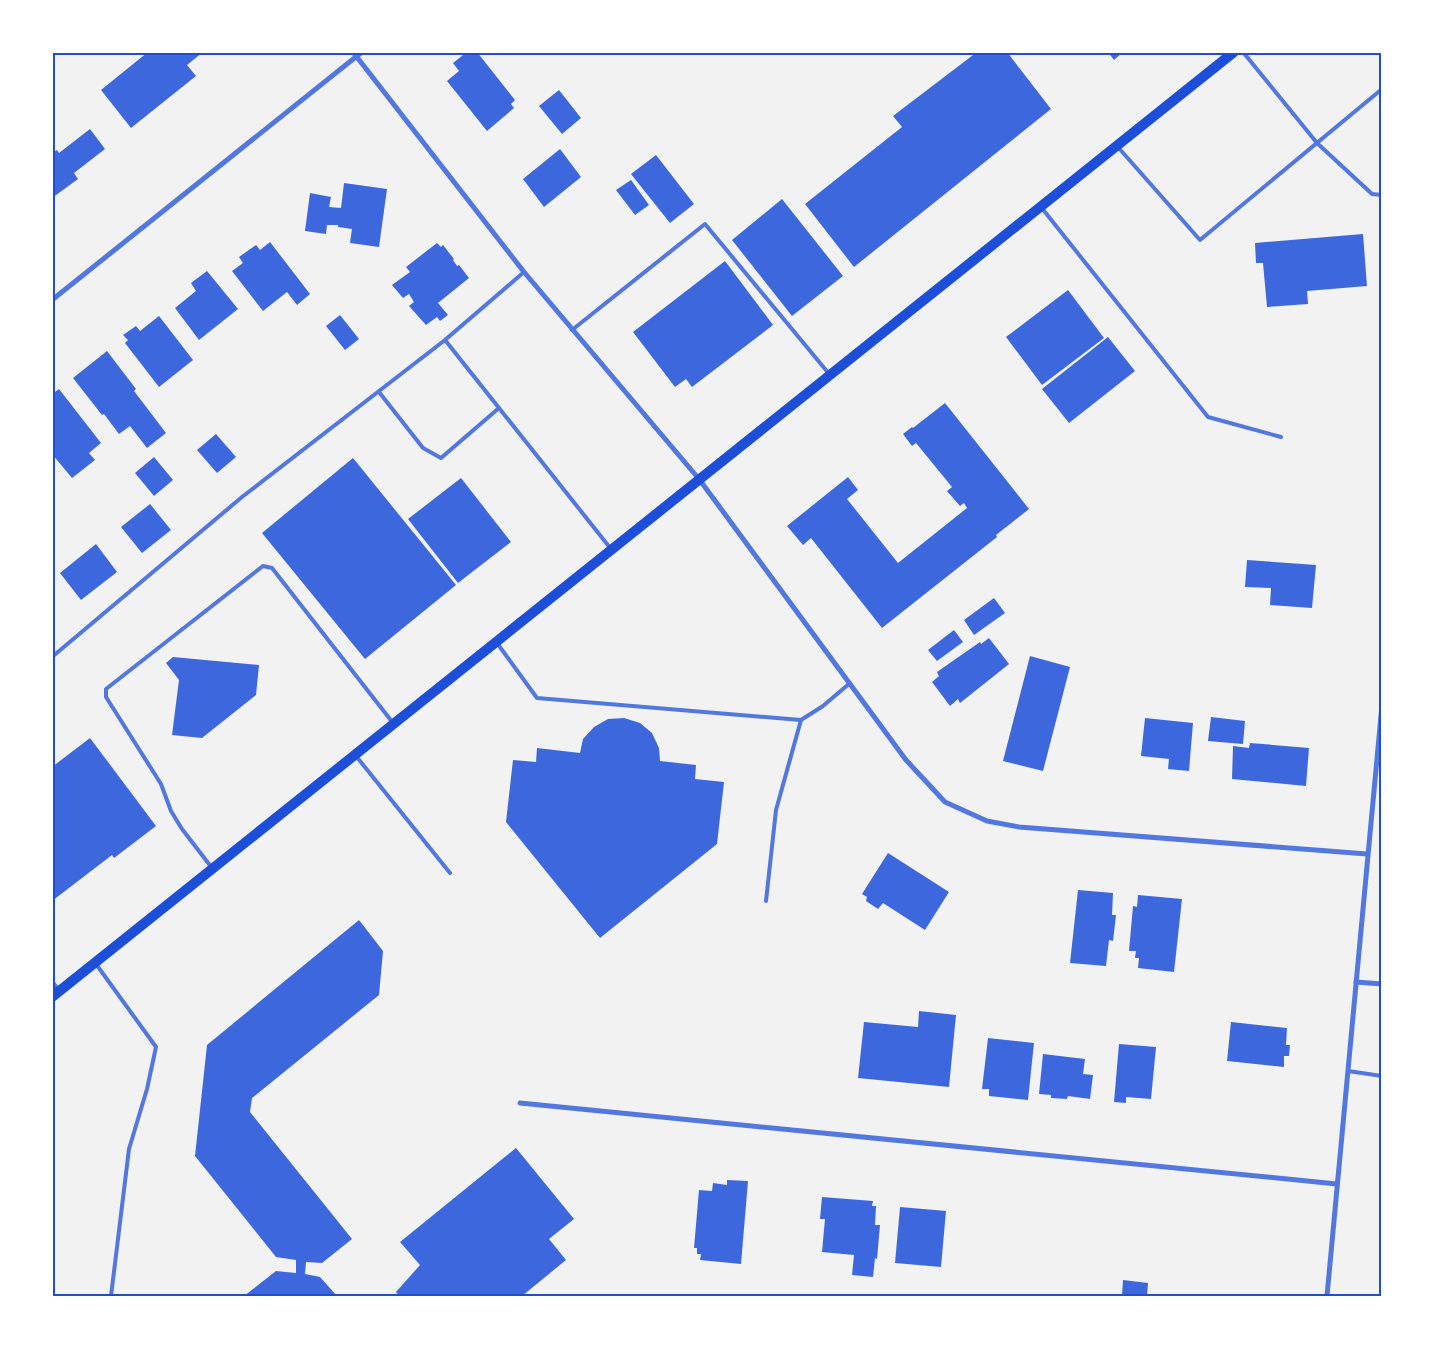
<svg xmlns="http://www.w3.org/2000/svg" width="1434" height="1349" font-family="'Work Sans',sans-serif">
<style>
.building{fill:#3d67dc}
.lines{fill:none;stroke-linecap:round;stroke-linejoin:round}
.service{stroke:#5277de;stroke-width:4}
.minor{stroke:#5277de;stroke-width:5}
.secondary{stroke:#1d4ed8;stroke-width:10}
.neatline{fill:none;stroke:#1d4ed8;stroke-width:2}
</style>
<rect width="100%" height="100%" fill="#f2f2f2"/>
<g class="building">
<polygon points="148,52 203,52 187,65 196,76 131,128 101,90"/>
<polygon points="467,52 477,52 515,100 511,104 514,108 487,131 447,81 459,71 453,63"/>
<polygon points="977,52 1007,52 1051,109 854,267 805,204 902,127 893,116"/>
<polygon points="1108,52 1123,52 1114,60"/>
<polygon points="559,90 581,118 562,134 539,106"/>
<polygon points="90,129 105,149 74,173 78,179 52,198 52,153 57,150 59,153"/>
<polygon points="560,149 581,177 544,207 523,179"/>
<polygon points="656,155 694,204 670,223 631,174"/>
<polygon points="631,180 649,205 635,215 616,190"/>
<polygon points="344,183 387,189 379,247 350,243 352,229 338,227 338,225 327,225 326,234 305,231 310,193 331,197 329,207 341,208"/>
<polygon points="782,199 843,276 792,316 732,240"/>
<polygon points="1363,234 1367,286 1307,291 1308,304 1267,307 1263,263 1256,263 1255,243"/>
<polygon points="270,242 310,294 297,305 287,292 263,311 232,271 243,263 239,257 256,245 260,250"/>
<polygon points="437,243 441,247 443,245 454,259 453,260 457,266 459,265 469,278 438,303 448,315 440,321 437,317 426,325 409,306 414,302 409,294 403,298 392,285 410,272 406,267"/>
<polygon points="725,261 773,325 692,387 686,379 675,387 633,332"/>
<polygon points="207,271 238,309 199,340 175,308 196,291 191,283"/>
<polygon points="1068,290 1104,338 1042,385 1006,337"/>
<polygon points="340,315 359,339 345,350 326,326"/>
<polygon points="159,316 193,360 159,387 125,343 128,340 123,335 136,326 140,331"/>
<polygon points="1108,337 1135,371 1069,423 1042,389"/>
<polygon points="107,351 136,389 134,391 166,433 147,448 130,426 119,434 104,414 102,415 73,378"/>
<polygon points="59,389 101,443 89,453 95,460 72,478 52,454 52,394"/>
<polygon points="945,403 1029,509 996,535 997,537 882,628 811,538 803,545 787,526 848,477 858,490 847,499 898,563 967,508 964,503 960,506 947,491 952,487 916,443 912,446 903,434 912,427 913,428"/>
<polygon points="216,434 236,457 217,473 197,450"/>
<polygon points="154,457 173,480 154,496 135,473"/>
<polygon points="353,458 456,585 365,659 262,533"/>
<polygon points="461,478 511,542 458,583 408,519"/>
<polygon points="150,504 171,530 142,553 121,527"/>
<polygon points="96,544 117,572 81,600 60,573"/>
<polygon points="1247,560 1316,565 1312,608 1270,605 1271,588 1245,587"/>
<polygon points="994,598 1005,613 974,635 964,620"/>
<polygon points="954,630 963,642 937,661 928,650"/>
<polygon points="989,638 1009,664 960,703 958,699 950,706 932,682 939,676 937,672 980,642 981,644"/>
<polygon points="1030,656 1070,667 1043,771 1003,761"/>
<polygon points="173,657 259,665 256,695 202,738 172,735 179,680 166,663"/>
<polygon points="1211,717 1245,721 1243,744 1208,741"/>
<polygon points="624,718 640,723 652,733 659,748 660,761 696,765 695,779 724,782 717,844 600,938 506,822 513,760 536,762 537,748 580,753 583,739 594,727 608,719"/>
<polygon points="1145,718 1193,723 1189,771 1168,769 1169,759 1141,756"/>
<polygon points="90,738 156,826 114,858 112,855 52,901 52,767"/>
<polygon points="1250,743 1309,748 1306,786 1232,779 1233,746 1249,748"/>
<polygon points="888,853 949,892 925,930 883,903 878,909 866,901 867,897 862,894"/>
<polygon points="1078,890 1113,893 1112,915 1116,915 1113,941 1109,940 1106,966 1070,963"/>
<polygon points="1138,895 1182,899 1174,972 1138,968 1139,958 1135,958 1136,951 1129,951 1133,906 1137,907"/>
<polygon points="359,920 383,951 379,995 252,1098 250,1112 352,1239 322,1263 306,1262 305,1274 320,1277 337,1296 244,1296 276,1271 296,1273 296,1260 276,1257 195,1156 207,1045"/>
<polygon points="919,1011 956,1015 949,1087 858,1078 864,1022 918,1027"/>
<polygon points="1231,1022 1287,1028 1286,1045 1290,1045 1289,1056 1284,1056 1284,1067 1227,1061"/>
<polygon points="988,1038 1034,1043 1028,1100 989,1096 989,1089 982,1089"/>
<polygon points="1119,1044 1156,1047 1151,1099 1126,1097 1126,1103 1114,1102"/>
<polygon points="1043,1054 1085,1059 1083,1074 1093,1075 1090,1099 1068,1096 1067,1099 1051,1098 1051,1095 1039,1094"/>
<polygon points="516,1148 574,1219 549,1239 566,1260 522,1296 399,1296 396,1292 420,1265 400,1242"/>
<polygon points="727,1180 748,1181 741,1264 700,1260 701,1254 697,1254 697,1248 694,1248 699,1190 712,1191 713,1183 727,1185"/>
<polygon points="822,1197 873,1201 872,1206 876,1206 875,1225 880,1225 877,1259 875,1258 873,1277 852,1275 854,1255 822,1252 825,1219 820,1219"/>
<polygon points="900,1207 946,1211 941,1267 895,1263"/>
<polygon points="1123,1280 1148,1283 1147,1296 1122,1296"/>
</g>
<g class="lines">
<g class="service">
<polyline points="1243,52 1317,143 1372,194 1382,195"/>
<polyline points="1117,146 1200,240 1382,89"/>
<polyline points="1041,207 1208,417 1281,437"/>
<polyline points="572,330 705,224 830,375"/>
<polyline points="445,340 499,408"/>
<polyline points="379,392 423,448 441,458 499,408 611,549"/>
<polyline points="497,643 537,698 801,720 823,706 850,683"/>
<polyline points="52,657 242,497 445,340 524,272"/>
<polyline points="356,756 450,873"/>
<polyline points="212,868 182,829 171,811 161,784 106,697 106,689 263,566 272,568 393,723"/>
<polyline points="766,901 776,810 801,720"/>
<polyline points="96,964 156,1047 147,1089 129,1149 111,1296"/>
<polyline points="1348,1071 1382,1076"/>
</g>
<g class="minor">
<polyline points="353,52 524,272 699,479 906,760 945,802 987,821 1019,827 1367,854"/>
<polyline points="52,300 362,52"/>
<polyline points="52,982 59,991"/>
<polyline points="1356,982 1382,984"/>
<polyline points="520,1103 1337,1184"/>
<polyline points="1327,1296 1382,705"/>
</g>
<polyline class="secondary" points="52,997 1234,52"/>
</g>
<rect width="1434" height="1349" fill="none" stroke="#ffffff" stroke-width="108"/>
<rect x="54" y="54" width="1326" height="1241" class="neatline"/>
</svg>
